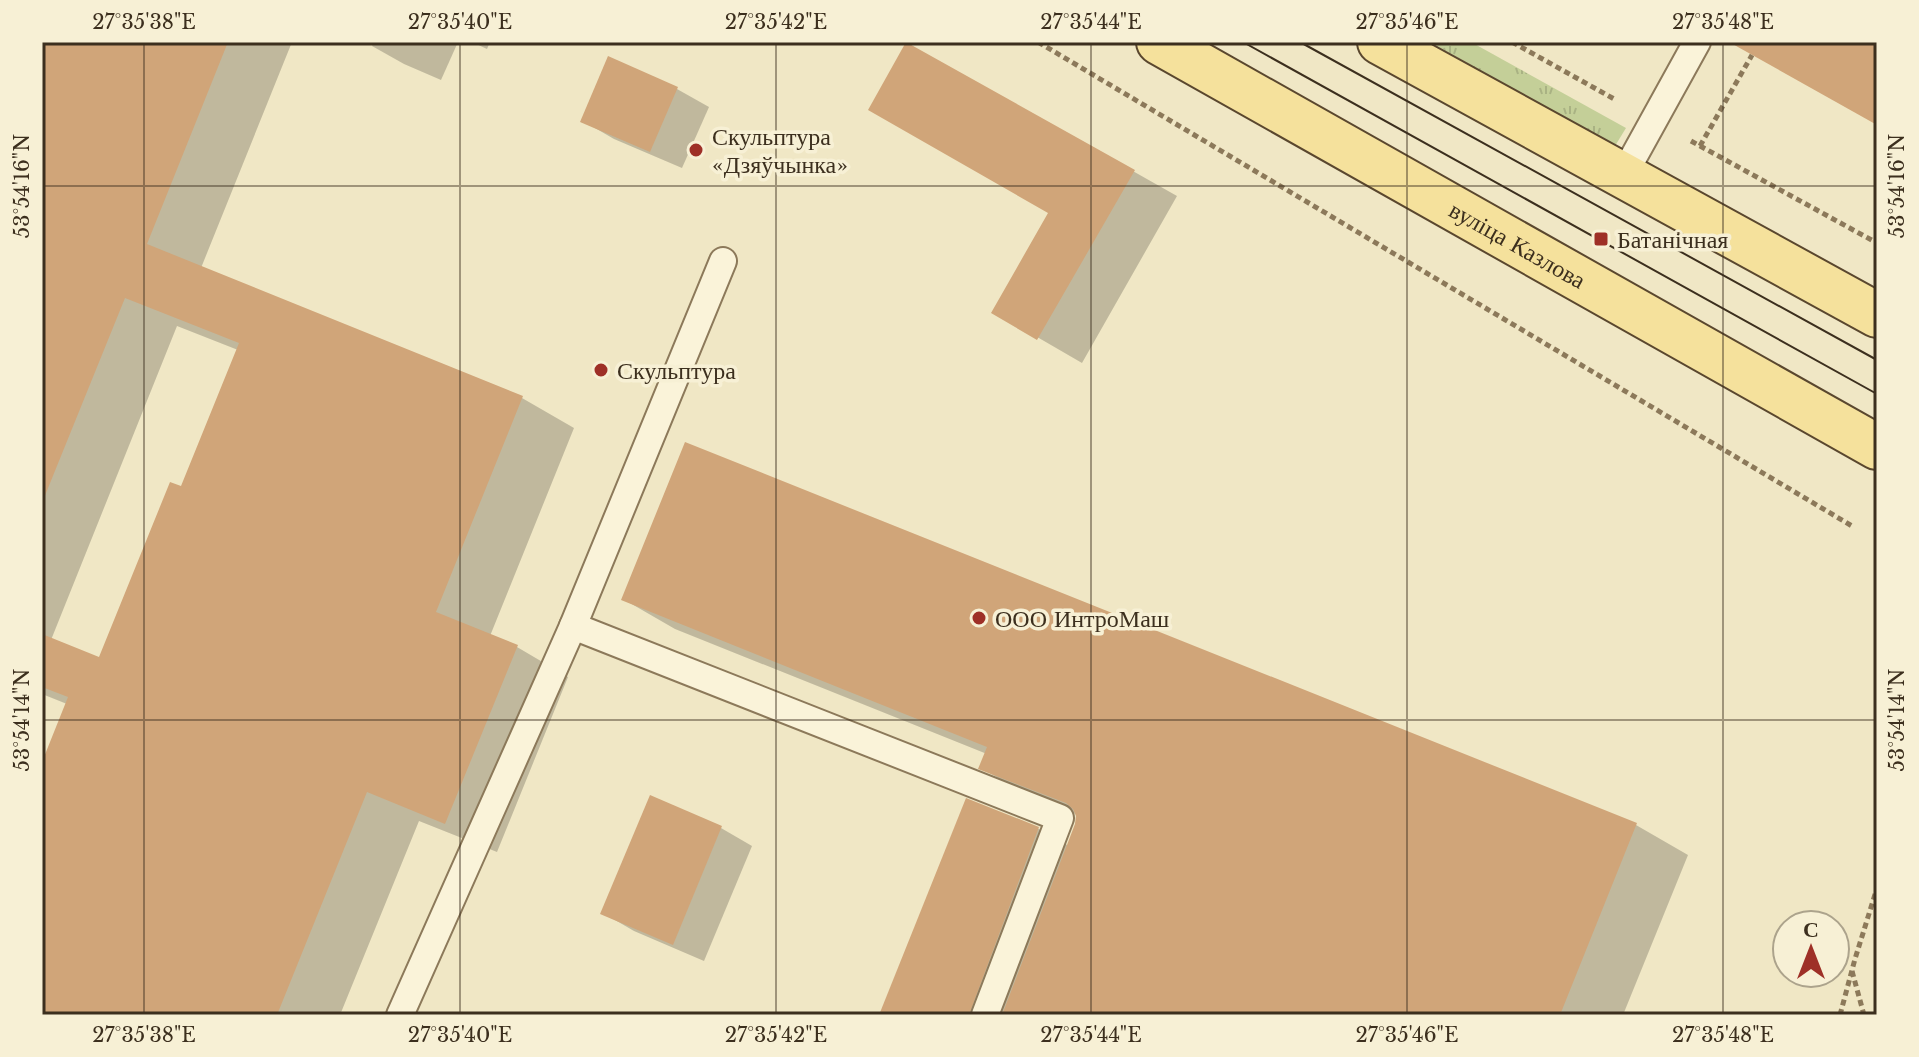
<svg xmlns="http://www.w3.org/2000/svg" width="1919" height="1057" font-family="'Libre Baskerville',serif">
<style>
.grass{fill:url(#grass-tufts)}
.shadow{fill:#0003;fill-rule:evenodd}
.building{fill:#d0a579}
.lines{fill:none;stroke-linecap:round;stroke-linejoin:round}
.service-casing{stroke:#8c795a;stroke-width:30}
.primary-casing{stroke:#5a472e;stroke-width:48}
.path{stroke:#8c795a;stroke-width:5;stroke-dasharray:6 4;stroke-linecap:butt}
.service{stroke:#faf3d9;stroke-width:26}
.primary{stroke:#f5e19c;stroke-width:44}
.tram{stroke:#3c2f1e;stroke-width:2}
.ticks{fill:none;stroke:#3c2f1e;stroke-width:2;stroke-opacity:0.45}
.poi-dot{fill:#9e3027;stroke:#f7f0d5;stroke-width:3}
.labels{text-anchor:middle;dominant-baseline:central;stroke-width:7;stroke-linejoin:round;paint-order:stroke}
.poi-label{font-size:24px;fill:#3c2f1e;stroke:#f7f0d5;text-anchor:start}
.street-label{font-size:24px;fill:#3c2f1e;stroke:#f7f0d5}
.neatline{fill:none;stroke:#3c2f1e;stroke-width:3}
.ticks-label{font-size:20px;text-anchor:middle;fill:#3c2f1e}
</style>
<defs>
<pattern id="grass-tufts" width="24" height="20" patternUnits="userSpaceOnUse" patternTransform="scale(2)"><rect width="24" height="20" fill="#c4cf98"/><path d="M3 7l-1-3M5 7V3M7 7l1-3M15 17l-1-3M17 17v-4M19 17l1-3" fill="none" stroke="#a9b283"/></pattern>
</defs>
<rect width="100%" height="100%" fill="#f0e7c5"/>
<polygon class="grass" points="1430,42 1471,42 1626,128 1615,146"/>
<g class="shadow">
<path d="M42 42H292L201 268 522 398 574 428 490 636 517 647 568 677 497 852 419 821 340 1015H42V767L67 704 42 694ZM177 326 238 350 182 489 100 659 51 640Z"/>
<polygon points="374,42 458,42 441,80 404,64 372,46"/>
<polygon points="472,42 490,42 487,49"/>
<polygon points="908,44 1177,196 1082,363 994,312 1051,213"/>
<polygon points="609,59 677,89 709,107 682,168 614,139 583,121"/>
<polygon points="623,599 1636,825 1688,855 1623,1015 881,1015 968,801 1039,829 1069,846 1078,815 1033,798 981,768 987,754 675,629"/>
<polygon points="721,828 752,846 704,961 634,931 603,913"/>
</g>
<g class="building">
<polygon points="42,42 228,42 147,244 523,396 436,612 518,645 445,824 367,792 277,1015 42,1015 42,762 68,697 42,687 42,634 99,657 170,482 181,486 239,343 125,298 44,498 42,498"/>
<polygon points="906,42 1135,170 1037,340 991,313 1048,213 868,110"/>
<polygon points="1729,42 1877,42 1877,125"/>
<polygon points="608,56 678,87 650,152 580,122"/>
<polygon points="685,442 1637,823 1560,1015 1002,1015 1075,824 1076,816 1073,809 1066,803 978,769 987,747 621,600"/>
<polygon points="650,795 722,826 673,945 600,914"/>
<polygon points="966,798 1039,827 969,1015 879,1015"/>
</g>
<g class="lines">
<defs>
<g id="service">
<polyline points="1623,176 1697,42"/>
<polyline points="723,261 573,626 1060,818 985,1015"/>
<polyline points="400,1015 573,626"/>
</g>
<g id="primary">
<path id="s1" d="M1159 42 1877 447"/>
<polyline points="1380,42 1877,315"/>
</g>
</defs>
<use href="#service" class="service-casing"/>
<use href="#primary" class="primary-casing"/>
<g class="path">
<polyline points="1038,42 1852,526"/>
<polyline points="1512,42 1616,100"/>
<polyline points="1691,141 1877,243"/>
<polyline points="1700,146 1752,55"/>
<polyline points="1852,971 1864,1015"/>
<polyline points="1840,1015 1855,959 1877,888"/>
</g>
<use href="#service" class="service"/>
<use href="#primary" class="primary"/>
<g class="tram">
<polyline points="1243,42 1877,394"/>
<polyline points="1300,42 1877,360"/>
</g>
</g>
<path class="ticks" d="M144 42V1015M460 42V1015M776 42V1015M1091 42V1015M1407 42V1015M1723 42V1015M42 186H1877M42 720H1877"/>
<g class="poi-dot">
<circle cx="696" cy="150" r="8"/>
<rect x="1593" y="231" width="16" height="16" rx="4"/>
<circle cx="601" cy="370" r="8"/>
<circle cx="979" cy="618" r="8"/>
</g>
<g class="labels">
<g class="poi-label">
<text x="712" y="136">Скульптура<tspan x="712" dy="28">«Дзяўчынка»</tspan></text>
<text x="1617" y="239">Батанічная</text>
<text x="617" y="370">Скульптура</text>
<text x="995" y="618">ООО ИнтроМаш</text>
</g>
<g class="street-label">
<text stroke="none"><textPath href="#s1" startOffset="412">вуліца Казлова</textPath></text>
</g>
</g>
<rect width="1919" height="1057" fill="none" stroke="#f7f0d5" stroke-width="88"/>
<g transform="translate(1811 949)"><circle r="38" fill="#f7f0d5" stroke="#aca38c" stroke-width="2"/>
<path d="M0-6L14 30L0 20L-14 30Z" fill="#9e3027"/>
<text y="-12" font-size="22" font-weight="bold" text-anchor="middle" fill="#3c2f1e">С</text>
</g>
<rect x="44" y="44" width="1831" height="969" class="neatline"/>
<g class="ticks-label">
<text x="144" y="29">27°35'38"E</text>
<text x="460" y="29">27°35'40"E</text>
<text x="776" y="29">27°35'42"E</text>
<text x="1091" y="29">27°35'44"E</text>
<text x="1407" y="29">27°35'46"E</text>
<text x="1723" y="29">27°35'48"E</text>
<text transform="translate(22 186) rotate(-90)" y="7">53°54'16"N</text>
<text transform="translate(1897 186) rotate(-90)" y="7">53°54'16"N</text>
<text transform="translate(22 720) rotate(-90)" y="7">53°54'14"N</text>
<text transform="translate(1897 720) rotate(-90)" y="7">53°54'14"N</text>
<text x="144" y="1042">27°35'38"E</text>
<text x="460" y="1042">27°35'40"E</text>
<text x="776" y="1042">27°35'42"E</text>
<text x="1091" y="1042">27°35'44"E</text>
<text x="1407" y="1042">27°35'46"E</text>
<text x="1723" y="1042">27°35'48"E</text>
</g>
</svg>
